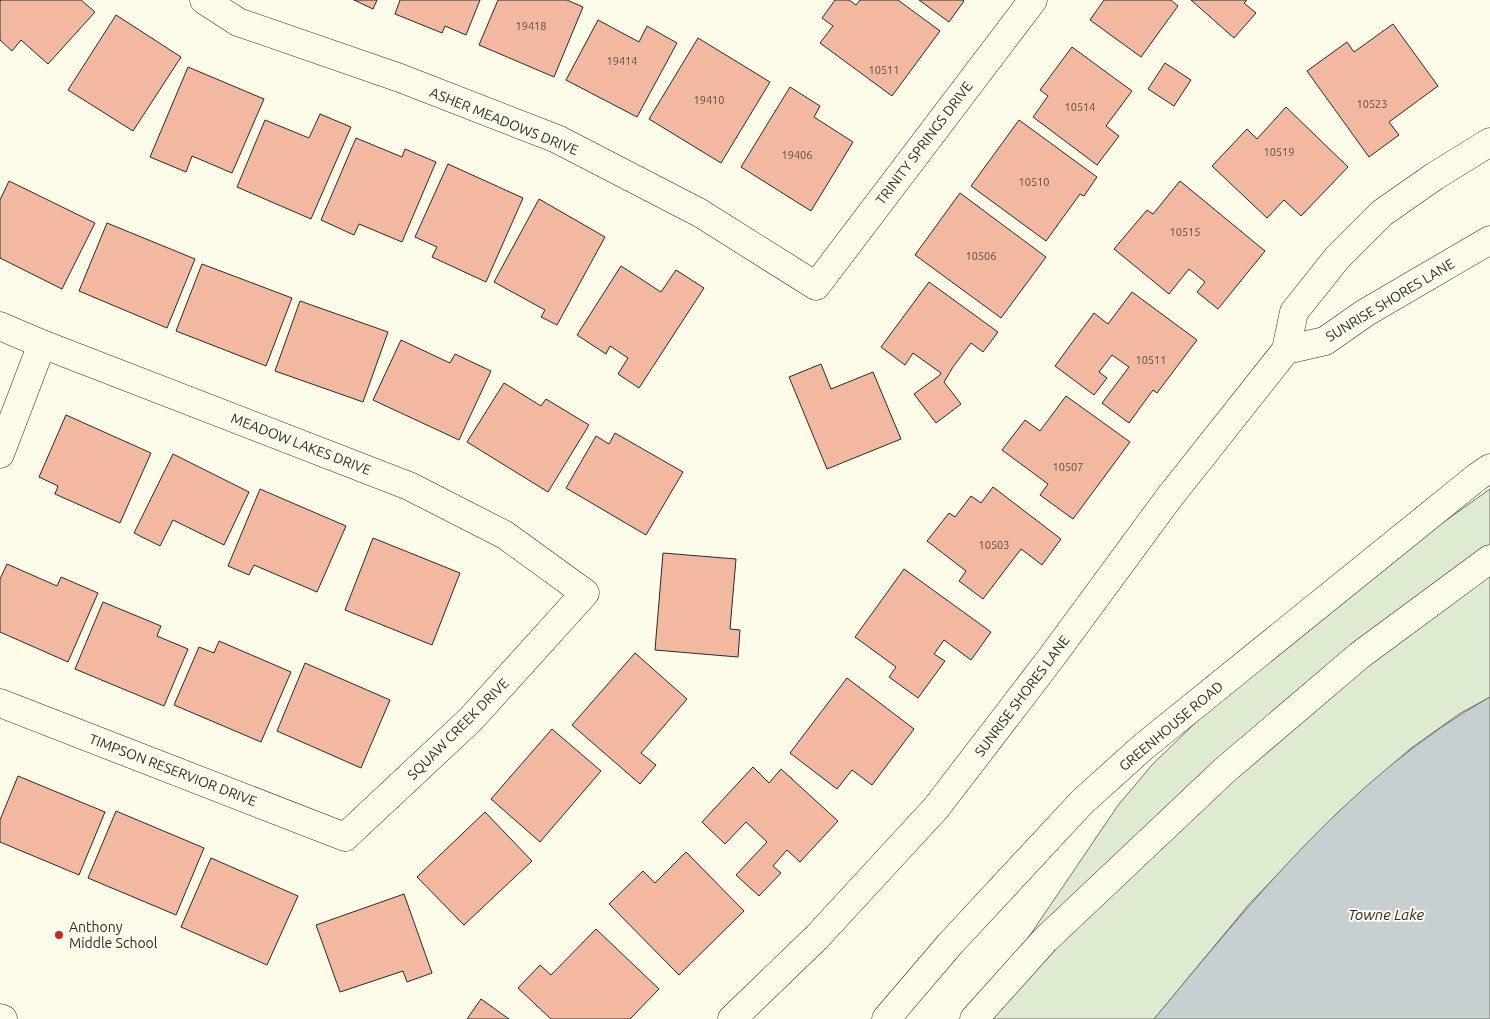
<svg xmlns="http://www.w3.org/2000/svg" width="1490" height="1019" font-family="Ubuntu,sans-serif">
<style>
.green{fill:#deebd1;stroke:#74746e}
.water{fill:#c7d0d0;stroke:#74746e}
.building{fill:#f2b8a0;stroke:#2b2b2b}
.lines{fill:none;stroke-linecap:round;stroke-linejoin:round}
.minor-casing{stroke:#2b2b2b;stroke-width:29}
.major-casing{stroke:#2b2b2b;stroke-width:29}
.minor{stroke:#fdfbea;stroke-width:28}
.major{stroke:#fdfbea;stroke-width:28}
.poi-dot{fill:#c62828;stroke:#fdfbea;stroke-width:2}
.labels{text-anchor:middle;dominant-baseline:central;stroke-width:4;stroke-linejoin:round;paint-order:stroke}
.number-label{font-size:11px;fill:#5d4e48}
.street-label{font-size:14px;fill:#2b2b2b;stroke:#fdfbea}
.poi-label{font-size:14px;fill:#2b2b2b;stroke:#fdfbea;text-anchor:start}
.water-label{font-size:15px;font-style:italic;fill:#2b2b2b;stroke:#fdfbea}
</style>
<rect width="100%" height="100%" fill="#fdfbea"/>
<polygon class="green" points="1490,489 1490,697 1459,714 1410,749 1335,815 1250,903 1154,1019 973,1019 1119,804 1152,765 1192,726 1247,677 1399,554"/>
<path class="water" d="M1490 697V1019H1154C1253 900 1353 774 1490 697Z"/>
<g class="building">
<polygon points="0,0 81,0 95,12 48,64 21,40 12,51 0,40"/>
<polygon points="354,0 377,0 373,9"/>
<polygon points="400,0 480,0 466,35 445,26 442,33 395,14"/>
<polygon points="498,0 567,0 583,7 554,77 479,45"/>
<polygon points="835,0 849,0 856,5 860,0 898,0 940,31 892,96 820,43 833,26 822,18"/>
<polygon points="919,0 963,0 964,1 949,22"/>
<polygon points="1104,0 1171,0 1178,6 1141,57 1090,20"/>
<polygon points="1191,0 1247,0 1244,3 1256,13 1234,38"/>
<polygon points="116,15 181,57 133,131 68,90"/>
<polygon points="598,20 639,42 647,26 677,43 637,117 566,80"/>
<polygon points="1393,24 1438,86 1389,122 1399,135 1369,157 1307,71 1347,42 1354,52"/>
<polygon points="698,38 770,82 721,163 649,119"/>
<polygon points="1072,47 1132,91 1106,126 1119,136 1097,165 1033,117 1048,96 1040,90"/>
<polygon points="1165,63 1191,80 1174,106 1148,89"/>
<polygon points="188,67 264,99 232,173 192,156 186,172 150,157"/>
<polygon points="790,87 820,106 814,117 853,142 811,211 741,167"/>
<polygon points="1286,107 1348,167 1301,216 1284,200 1267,218 1212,166 1247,129 1257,139"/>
<polygon points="320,114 351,127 311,219 237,187 265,120 309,138"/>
<polygon points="1019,120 1097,177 1084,196 1080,194 1046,241 971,186"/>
<polygon points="356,138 402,157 405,149 436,162 402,242 359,224 354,235 321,220"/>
<polygon points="448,164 523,198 486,282 432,257 437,247 415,237"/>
<polygon points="9,181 95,223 62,289 0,258 0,200"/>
<polygon points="1180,181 1265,251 1218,309 1197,292 1205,282 1189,269 1169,294 1114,249 1147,210 1153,214"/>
<polygon points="960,193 1046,257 1001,318 915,255"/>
<polygon points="539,199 605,237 557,325 541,317 545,310 494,282"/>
<polygon points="107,223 195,259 167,328 79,291"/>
<polygon points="202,264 292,298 266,366 176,331"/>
<polygon points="621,266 661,292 676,270 704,288 639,388 618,374 628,358 610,346 606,354 577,335"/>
<polygon points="929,282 998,332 983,352 971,343 953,367 944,382 961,404 936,423 914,394 940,375 941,373 913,353 905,365 881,347"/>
<polygon points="1132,292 1197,340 1157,393 1153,390 1129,423 1102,403 1129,367 1112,355 1099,372 1107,378 1094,395 1055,366 1094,313 1108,324"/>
<polygon points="300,301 388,332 363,402 275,371"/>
<polygon points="401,340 450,363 455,354 491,371 459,440 373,400"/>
<polygon points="821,364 831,389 873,372 901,439 827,469 789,377"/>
<polygon points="504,383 541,406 546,399 589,425 548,492 467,442"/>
<polygon points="1066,396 1130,442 1073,519 1040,495 1048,484 1002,450 1025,420 1040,431"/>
<polygon points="66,415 151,453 120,523 55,494 58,486 39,477"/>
<polygon points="615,433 683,472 646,535 566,488 596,436 609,444"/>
<polygon points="173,454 249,492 224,545 173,520 160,546 134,533"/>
<polygon points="993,487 1061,539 1042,565 1021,549 983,599 959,581 966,571 927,541 949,513 955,517 971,496 981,503"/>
<polygon points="260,489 346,526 317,592 254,565 249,575 228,566"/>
<polygon points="373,538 460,573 432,645 345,610"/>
<polygon points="663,553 736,559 730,629 740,630 738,657 655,650"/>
<polygon points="7,564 57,586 61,577 98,593 68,662 0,632 0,579"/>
<polygon points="904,569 991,632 971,660 944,640 934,654 945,661 918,698 889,677 896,667 855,637"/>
<polygon points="103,602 161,626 157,636 188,649 164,706 75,669"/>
<polygon points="219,641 291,672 261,742 174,705 199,647 214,653"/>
<polygon points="635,653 687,699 641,753 656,765 640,784 572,725"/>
<polygon points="305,663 390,700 361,768 277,731"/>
<polygon points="847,678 914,729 872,785 852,770 837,789 790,753"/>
<polygon points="552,729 601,771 540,842 491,799"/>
<polygon points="753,767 769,783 781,769 838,821 800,862 787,850 773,866 781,873 759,896 736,875 767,842 746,822 725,844 702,822"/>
<polygon points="18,776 105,812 79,875 0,842 0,820"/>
<polygon points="116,811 204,848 176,915 88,878"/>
<polygon points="485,812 532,861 464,925 417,877"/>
<polygon points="686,852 744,911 679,975 609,904 643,871 655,883"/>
<polygon points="211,858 298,896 267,965 181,927"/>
<polygon points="404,894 432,973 407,982 403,971 340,992 316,925"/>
<polygon points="596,929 659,989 630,1019 551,1019 518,988 540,965 551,975"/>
<polygon points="481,999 509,1019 467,1019"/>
</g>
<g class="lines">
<defs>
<g id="minor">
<polyline points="204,0 238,22 400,78 557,139 700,213 816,286 1033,0"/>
<polyline points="0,326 42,344 409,486 505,535 585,593 471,719 345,837 0,703"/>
<polyline points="1286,350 1325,341 1365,313 1490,240"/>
<polyline points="0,454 42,344"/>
<polyline points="0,1018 3,1019"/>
<polyline points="732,1019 817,937 936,808 1051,658 1168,499 1286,350 1294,312 1337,258 1382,213 1435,176 1490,142"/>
</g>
<g id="major">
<polyline points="886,1019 950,944 1082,802 1143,747 1477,477 1490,468"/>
<polyline points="974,1019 1045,940 1225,770 1360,655 1490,559"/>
</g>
</defs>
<use href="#minor" class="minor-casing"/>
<use href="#major" class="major-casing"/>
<use href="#minor" class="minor"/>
<use href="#major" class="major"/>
</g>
<circle class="poi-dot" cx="59" cy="935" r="5"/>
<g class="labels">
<g class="number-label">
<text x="531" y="26">19418</text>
<text x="622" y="61">19414</text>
<text x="884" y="70">10511</text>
<text x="709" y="100">19410</text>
<text x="1372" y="104">10523</text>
<text x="1080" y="107">10514</text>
<text x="1279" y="152">10519</text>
<text x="797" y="155">19406</text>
<text x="1034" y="182">10510</text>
<text x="1185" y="232">10515</text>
<text x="981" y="256">10506</text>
<text x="1151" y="360">10511</text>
<text x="1068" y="467">10507</text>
<text x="994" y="545">10503</text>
</g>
<g class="street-label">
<text transform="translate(504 121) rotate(22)">ASHER MEADOWS DRIVE</text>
<text transform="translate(924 143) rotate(-53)">TRINITY SPRINGS DRIVE</text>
<text transform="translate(1390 300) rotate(-31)">SUNRISE SHORES LANE</text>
<text transform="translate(301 444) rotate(21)">MEADOW LAKES DRIVE</text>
<text transform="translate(1022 696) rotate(-53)">SUNRISE SHORES LANE</text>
<text transform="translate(1171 726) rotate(-40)">GREENHOUSE ROAD</text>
<text transform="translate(458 729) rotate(-45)">SQUAW CREEK DRIVE</text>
<text transform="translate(173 770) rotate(21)">TIMPSON RESERVIOR DRIVE</text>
</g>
<g class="poi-label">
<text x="69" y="927">Anthony<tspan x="69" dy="16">Middle School</tspan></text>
</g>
<g class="water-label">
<text x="1386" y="914">Towne Lake</text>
</g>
</g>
</svg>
